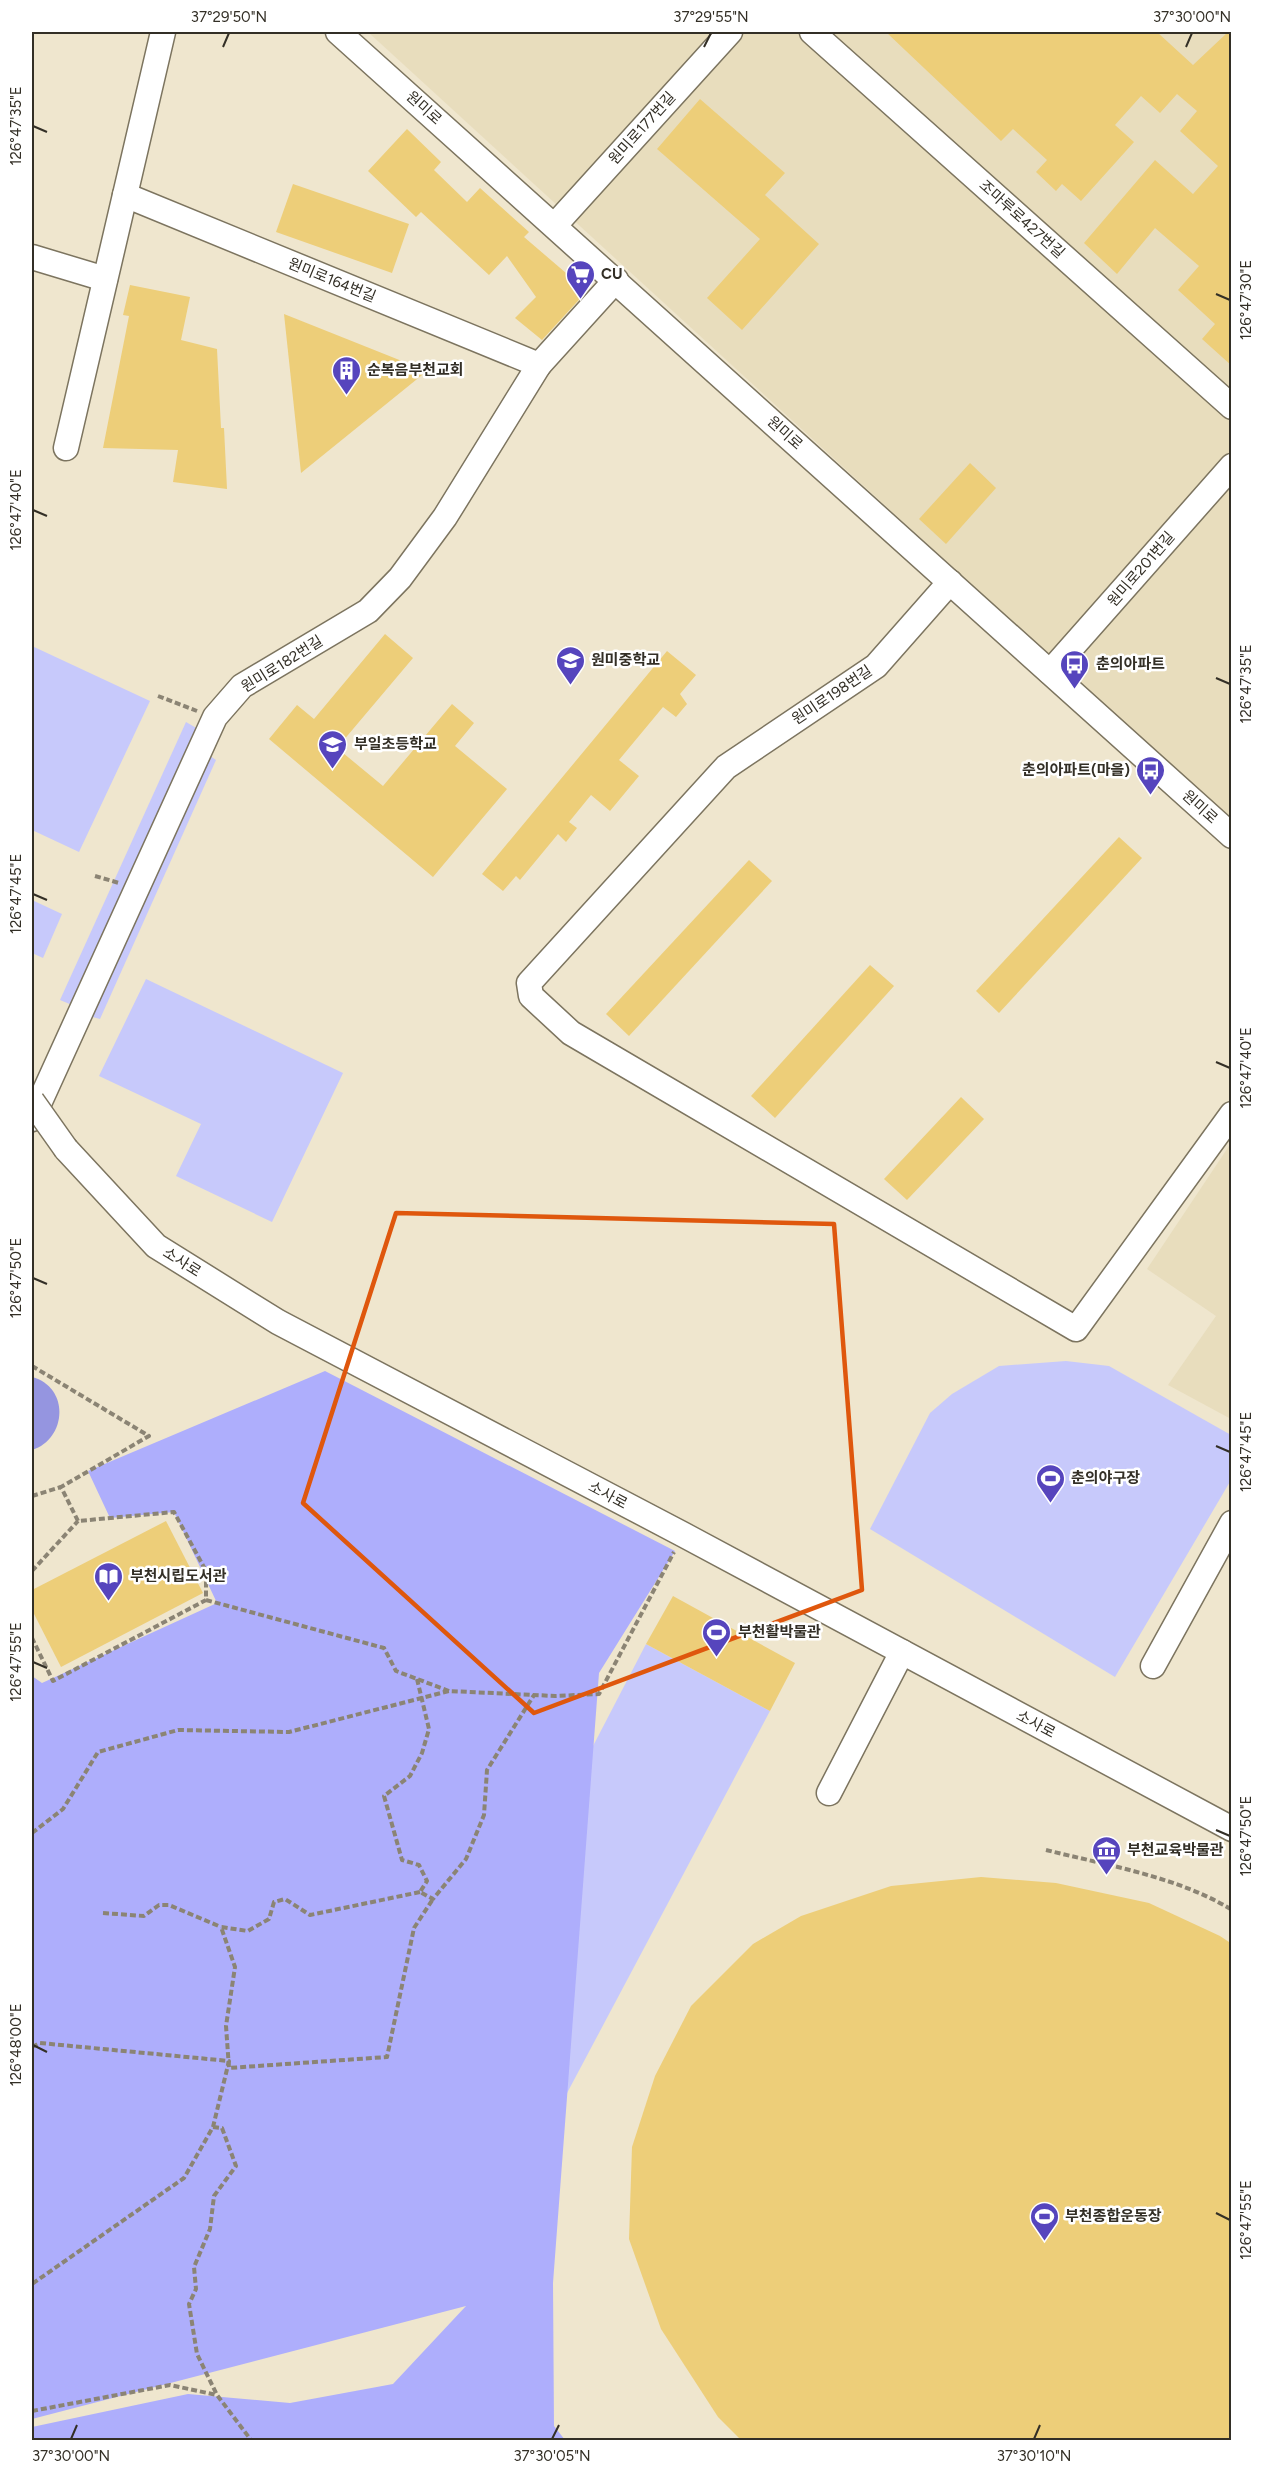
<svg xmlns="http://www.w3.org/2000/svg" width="1263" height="2472" font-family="Figtree,'Noto Sans KR',sans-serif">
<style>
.built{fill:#e8ddbd}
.green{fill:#c7c9fb}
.forest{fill:#aeaefc}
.water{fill:#9595e0}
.building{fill:#edce79}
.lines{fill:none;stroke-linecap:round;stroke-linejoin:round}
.minor-casing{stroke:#7c745f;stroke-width:27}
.path{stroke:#8b8474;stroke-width:4;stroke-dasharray:6 3;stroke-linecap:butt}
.minor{stroke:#fff;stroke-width:24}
.minor-bridge-casing{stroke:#7c745f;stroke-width:27;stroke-linecap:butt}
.minor-bridge{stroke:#fff;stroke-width:24}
.marked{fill:none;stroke:#df570d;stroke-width:4.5;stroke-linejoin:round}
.ticks{fill:none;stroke:#332f26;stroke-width:2}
.labels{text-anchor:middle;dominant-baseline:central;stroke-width:5;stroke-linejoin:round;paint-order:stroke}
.street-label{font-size:15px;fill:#332f26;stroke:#fff}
.poi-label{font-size:15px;font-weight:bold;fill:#332f26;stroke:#fff;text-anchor:start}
.neatline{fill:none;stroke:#332f26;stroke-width:2}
.ticks-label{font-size:15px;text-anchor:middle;fill:#332f26}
</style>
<rect width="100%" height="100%" fill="#efe6ce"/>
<g class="built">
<polygon points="368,32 1231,32 1231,822 1079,683"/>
<polygon points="1231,1143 1231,1419 1168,1385 1216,1316 1147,1269"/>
</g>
<g class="green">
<polygon points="32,646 150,701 79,852 32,830"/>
<polygon points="186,722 198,729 72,1005 60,1000"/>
<polygon points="207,754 216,760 100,1019 89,1016"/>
<polygon points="32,900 62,914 43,958 32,953"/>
<polygon points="146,979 343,1073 272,1222 176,1176 201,1124 99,1076"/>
<polygon points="1066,1361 1109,1366 1231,1435 1231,1480 1115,1677 870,1529 930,1413 952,1394 999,1366"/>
<polygon points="646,1644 770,1711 566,2095 444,2033"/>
</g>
<polygon class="forest" points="325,1371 675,1551 599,1673 553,2283 554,2426 565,2440 32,2440 32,2427 188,2394 290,2403 393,2384 466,2306 32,2419 32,1676 42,1683 217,1603 174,1512 110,1518 88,1471"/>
<path class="water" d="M32 1377C70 1387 67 1439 32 1450Z"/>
<g class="building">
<polygon points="886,32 1157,32 1193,65 1228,32 1232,32 1232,366 1202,339 1215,324 1178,290 1199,266 1155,228 1117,274 1084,243 1155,160 1193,194 1218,166 1180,131 1197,111 1177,94 1160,113 1141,96 1115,125 1134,142 1081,201 1062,184 1056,191 1036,172 1047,160 1013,129 1001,141"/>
<polygon points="700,99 785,173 765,195 819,244 742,330 707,298 760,239 657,149"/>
<polygon points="407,129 441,162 434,170 467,202 480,188 529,232 524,237 587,291 542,340 515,318 536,297 507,256 489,275 421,212 416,217 368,171"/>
<polygon points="293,184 409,224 392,273 276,232"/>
<polygon points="130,285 190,297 181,340 217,349 221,428 224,428 227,489 173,482 178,450 103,448 129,316 123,315"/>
<polygon points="284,314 427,371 301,473"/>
<polygon points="970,463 996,488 946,544 919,519"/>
<polygon points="385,634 413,658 337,748 383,786 452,704 474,723 455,746 507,789 433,877 269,739 297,705 314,719"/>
<polygon points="667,651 696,675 680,694 687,704 676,717 663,707 619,760 639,776 610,811 591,795 569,822 577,828 566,842 558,834 520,880 516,876 503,891 482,874"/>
<polygon points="1119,837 1142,858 999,1013 976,991"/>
<polygon points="749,860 772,881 629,1036 606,1014"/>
<polygon points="870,965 894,986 775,1118 751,1096"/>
<polygon points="961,1097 984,1119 907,1200 884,1179"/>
<polygon points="166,1521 203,1593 61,1667 32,1610 32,1590"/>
<polygon points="673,1596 795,1663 770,1711 646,1644"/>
<polygon points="981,1877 1056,1883 1149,1903 1220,1936 1232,1944 1232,2440 741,2440 718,2417 661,2329 629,2239 632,2147 655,2076 691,2006 753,1944 801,1916 891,1886"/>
</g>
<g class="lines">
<defs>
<g id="minor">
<polyline points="338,32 1232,836"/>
<polyline points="812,32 1232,407"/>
<polyline points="125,195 539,365"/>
<polyline points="555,225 730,32"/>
<polyline points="32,257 105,279"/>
<polyline points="66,448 163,32"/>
<polyline points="950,582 876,666 726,767 529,983 531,996 571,1033 1076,1329 1232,1114"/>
<polyline points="1050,672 1232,466"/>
<polyline points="32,1119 215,717 242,686 368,611 400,578 445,517 539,365 616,280"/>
<polyline points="66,1149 156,1246 278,1322 684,1535 1232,1829"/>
<polyline points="1153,1666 1232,1523"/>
<polyline points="829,1793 902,1652"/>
</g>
</defs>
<use href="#minor" class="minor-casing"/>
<g class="path">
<polyline points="158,696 197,711"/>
<polyline points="95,876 119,883"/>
<polyline points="32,1366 149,1436 61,1487 78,1521 174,1512 206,1571 206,1600 53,1681 32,1638"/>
<polyline points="32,1496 61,1487"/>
<polyline points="32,1571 78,1521"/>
<polyline points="206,1600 384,1648 396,1671 449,1691"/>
<polyline points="417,1679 429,1729 422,1753 410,1776 384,1796 402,1860 419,1865 427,1881 420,1892 433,1899 466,1859 484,1815 487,1770 534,1695"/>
<polyline points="32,1833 63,1809 98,1752 178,1730 289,1732 449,1691 555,1696 599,1694 674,1552"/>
<path d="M1046 1850C1106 1865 1179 1877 1232 1910"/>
<polyline points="420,1892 310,1915 285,1899 274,1902 269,1919 248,1931 221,1927 235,1967 226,2026 229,2068 387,2057 414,1928 433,1899"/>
<polyline points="103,1913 144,1916 159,1905 169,1905 221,1927"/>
<polyline points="32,2047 40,2043 229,2061 213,2127 184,2178 32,2284"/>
<polyline points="213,2127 222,2128 236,2166 214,2196 210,2229 194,2267 196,2289 189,2304 197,2354 217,2395 251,2440"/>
<polyline points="32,2411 170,2385 217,2395"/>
</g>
<use href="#minor" class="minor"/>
<defs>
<polyline id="minor-bridge" points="32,1101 66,1149"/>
</defs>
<use href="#minor-bridge" class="minor-bridge-casing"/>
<use href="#minor-bridge" class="minor-bridge"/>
</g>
<path class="marked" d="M396 1213 834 1224 862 1590 534 1713 303 1503Z"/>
<path class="ticks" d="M223 47 229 33M704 47 711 33M1186 47 1192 33M33 126 47 132M1216 294 1230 300M33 510 47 516M1216 678 1230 684M33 894 47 900M1216 1062 1230 1068M33 1278 47 1284M1216 1446 1230 1452M33 1662 47 1668M1216 1830 1230 1836M33 2045 47 2052M1216 2213 1230 2220M71 2439 77 2425M552 2439 559 2425M1034 2439 1040 2425"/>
<defs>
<symbol id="supermarket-pin" viewBox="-11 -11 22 30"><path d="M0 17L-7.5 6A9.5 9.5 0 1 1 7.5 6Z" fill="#5645bd" stroke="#fff"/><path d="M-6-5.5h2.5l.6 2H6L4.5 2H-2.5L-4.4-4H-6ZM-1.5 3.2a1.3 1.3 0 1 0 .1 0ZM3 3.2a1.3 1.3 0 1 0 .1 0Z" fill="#fff"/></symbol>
<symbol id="building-pin" viewBox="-11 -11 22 30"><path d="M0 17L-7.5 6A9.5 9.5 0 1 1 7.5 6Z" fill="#5645bd" stroke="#fff"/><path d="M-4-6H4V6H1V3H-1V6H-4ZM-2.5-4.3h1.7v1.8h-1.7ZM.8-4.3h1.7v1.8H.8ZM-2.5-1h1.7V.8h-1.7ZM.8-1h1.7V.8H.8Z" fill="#fff"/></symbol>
<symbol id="school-pin" viewBox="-11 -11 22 30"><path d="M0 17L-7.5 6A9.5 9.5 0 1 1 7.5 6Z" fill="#5645bd" stroke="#fff"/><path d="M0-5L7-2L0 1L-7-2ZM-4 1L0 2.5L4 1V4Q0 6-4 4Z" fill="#fff"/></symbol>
<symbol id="bus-pin" viewBox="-11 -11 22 30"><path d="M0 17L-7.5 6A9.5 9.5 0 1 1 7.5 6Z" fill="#5645bd" stroke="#fff"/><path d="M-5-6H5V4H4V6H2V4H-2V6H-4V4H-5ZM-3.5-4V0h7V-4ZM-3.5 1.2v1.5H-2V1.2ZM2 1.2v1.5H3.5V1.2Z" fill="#fff"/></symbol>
<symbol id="stadium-pin" viewBox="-11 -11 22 30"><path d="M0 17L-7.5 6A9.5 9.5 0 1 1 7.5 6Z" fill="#5645bd" stroke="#fff"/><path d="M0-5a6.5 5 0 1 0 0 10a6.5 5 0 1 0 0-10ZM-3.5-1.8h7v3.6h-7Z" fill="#fff"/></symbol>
<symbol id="library-pin" viewBox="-11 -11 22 30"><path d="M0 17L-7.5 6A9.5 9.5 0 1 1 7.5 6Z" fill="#5645bd" stroke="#fff"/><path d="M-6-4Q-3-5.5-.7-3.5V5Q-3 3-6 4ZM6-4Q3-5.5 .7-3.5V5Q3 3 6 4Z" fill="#fff"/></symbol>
<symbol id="museum-pin" viewBox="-11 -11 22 30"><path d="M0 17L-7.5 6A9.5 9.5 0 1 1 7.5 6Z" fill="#5645bd" stroke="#fff"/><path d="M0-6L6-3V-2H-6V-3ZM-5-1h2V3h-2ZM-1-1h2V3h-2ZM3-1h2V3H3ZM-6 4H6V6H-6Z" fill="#fff"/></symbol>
</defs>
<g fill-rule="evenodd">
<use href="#supermarket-pin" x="564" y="258" width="33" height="45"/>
<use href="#building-pin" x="330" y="354" width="33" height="45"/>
<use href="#school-pin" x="554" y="644" width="33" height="45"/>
<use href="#bus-pin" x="1058" y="648" width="33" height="45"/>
<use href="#school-pin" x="316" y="728" width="33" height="45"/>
<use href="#bus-pin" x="1134" y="754" width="33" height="45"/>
<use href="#stadium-pin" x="1034" y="1462" width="33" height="45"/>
<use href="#library-pin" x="92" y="1560" width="33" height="45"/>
<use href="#stadium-pin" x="700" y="1616" width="33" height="45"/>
<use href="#museum-pin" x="1090" y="1834" width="33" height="45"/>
<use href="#stadium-pin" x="1028" y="2200" width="33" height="45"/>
</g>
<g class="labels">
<g class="street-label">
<text transform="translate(424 108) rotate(42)">원미로</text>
<text transform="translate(642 128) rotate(-48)">원미로177번길</text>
<text transform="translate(1022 219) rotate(42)">조마루로427번길</text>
<text transform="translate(332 280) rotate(22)">원미로164번길</text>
<text transform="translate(785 433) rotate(42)">원미로</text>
<text transform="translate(1141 569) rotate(-49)">원미로201번길</text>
<text transform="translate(282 664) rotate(-32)">원미로182번길</text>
<text transform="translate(832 695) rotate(-34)">원미로198번길</text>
<text transform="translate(1200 807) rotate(42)">원미로</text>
<text transform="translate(182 1262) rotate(32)">소사로</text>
<text transform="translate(608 1495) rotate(28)">소사로</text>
<text transform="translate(1036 1724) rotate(28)">소사로</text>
</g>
<g class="poi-label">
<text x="601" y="274">CU</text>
<text x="367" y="370">순복음부천교회</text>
<text x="591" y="660">원미중학교</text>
<text x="1096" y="664">춘의아파트</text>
<text x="354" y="744">부일초등학교</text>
<text x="1130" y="770" text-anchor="end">춘의아파트(마을)</text>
<text x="1071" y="1478">춘의야구장</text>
<text x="130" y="1576">부천시립도서관</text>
<text x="738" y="1632">부천활박물관</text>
<text x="1127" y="1850">부천교육박물관</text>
<text x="1065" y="2216">부천종합운동장</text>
</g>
</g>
<rect width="1263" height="2472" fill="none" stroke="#ffffff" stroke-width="66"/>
<rect x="33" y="33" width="1197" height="2406" class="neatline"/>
<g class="ticks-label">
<text x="229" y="22">37°29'50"N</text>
<text x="711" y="22">37°29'55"N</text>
<text x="1192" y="22">37°30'00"N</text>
<text transform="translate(16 126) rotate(-90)" y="5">126°47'35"E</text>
<text transform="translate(1246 300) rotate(-90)" y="5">126°47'30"E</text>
<text transform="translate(16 510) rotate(-90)" y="5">126°47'40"E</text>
<text transform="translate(1246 684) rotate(-90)" y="5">126°47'35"E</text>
<text transform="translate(16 894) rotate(-90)" y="5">126°47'45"E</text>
<text transform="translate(1246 1068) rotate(-90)" y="5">126°47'40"E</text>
<text transform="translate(16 1278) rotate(-90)" y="5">126°47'50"E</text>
<text transform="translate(1246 1452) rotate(-90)" y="5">126°47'45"E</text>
<text transform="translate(16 1662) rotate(-90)" y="5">126°47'55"E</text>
<text transform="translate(1246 1836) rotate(-90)" y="5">126°47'50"E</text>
<text transform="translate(16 2045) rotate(-90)" y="5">126°48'00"E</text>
<text transform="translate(1246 2220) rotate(-90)" y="5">126°47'55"E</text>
<text x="71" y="2461">37°30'00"N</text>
<text x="552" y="2461">37°30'05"N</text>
<text x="1034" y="2461">37°30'10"N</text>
</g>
</svg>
